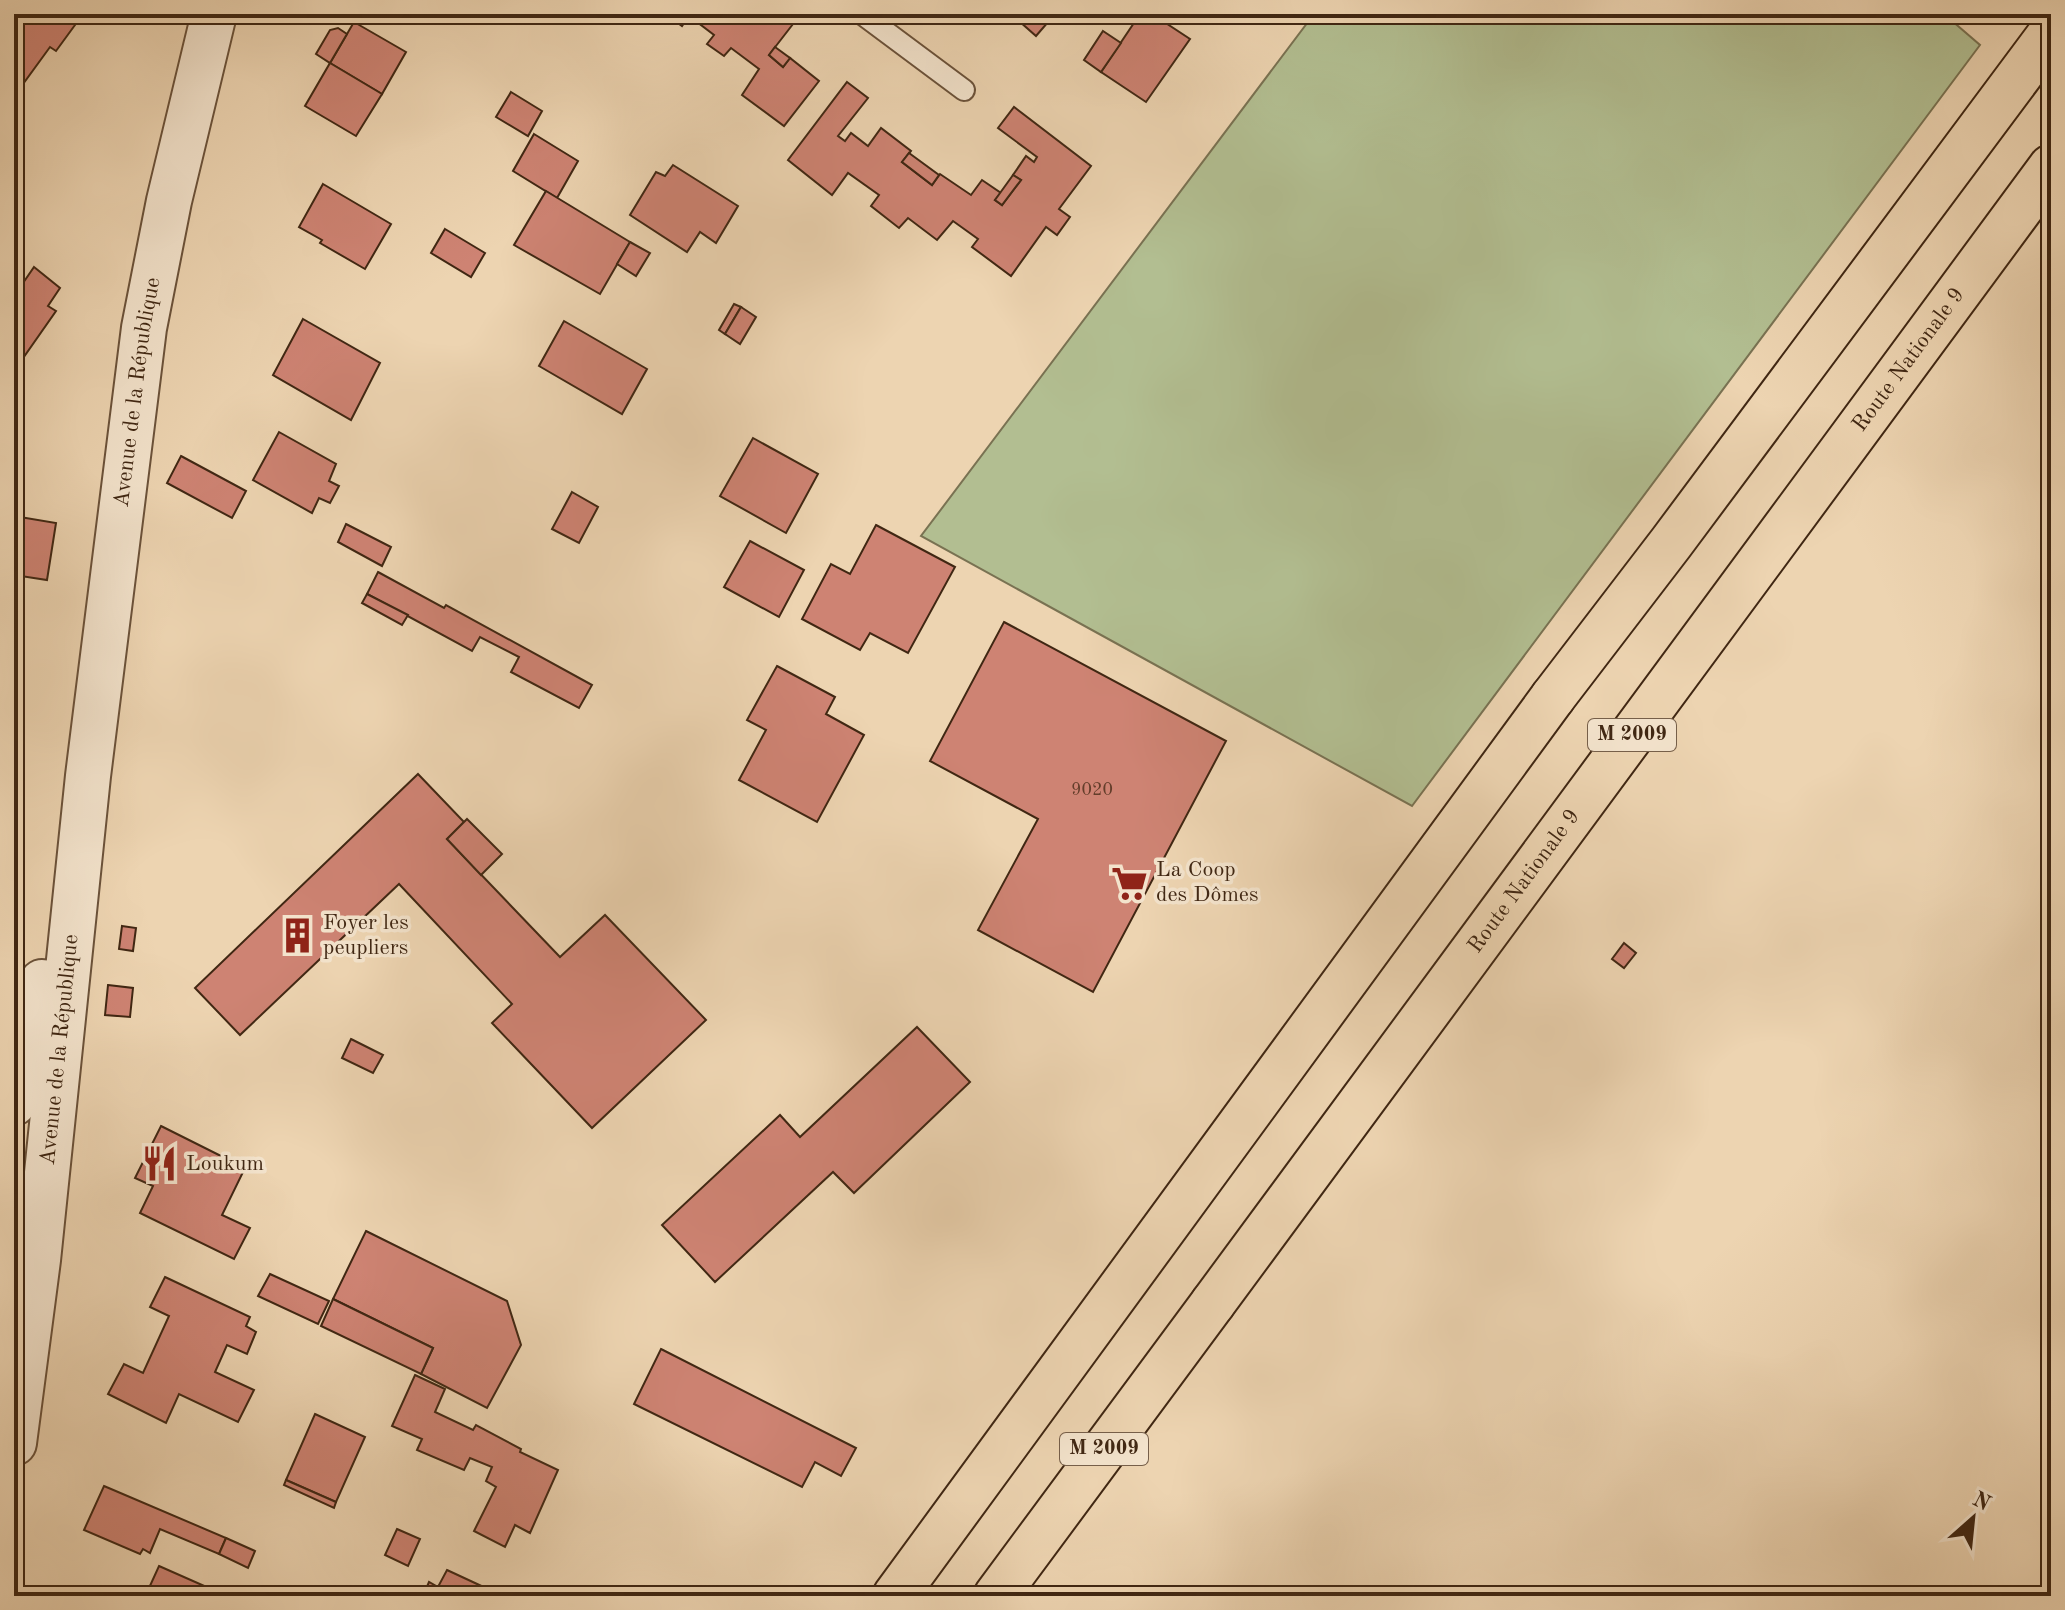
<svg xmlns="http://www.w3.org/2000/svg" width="2065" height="1610" font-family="'Old Standard TT',serif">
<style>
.green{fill:#b2be91;stroke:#797252;stroke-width:2}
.building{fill:#ce8373;stroke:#402713;stroke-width:2}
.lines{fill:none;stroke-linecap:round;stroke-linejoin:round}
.service-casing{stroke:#6b523a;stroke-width:24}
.tertiary-casing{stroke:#6b523a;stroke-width:48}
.primary-casing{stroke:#402713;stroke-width:48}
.trunk-casing{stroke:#402713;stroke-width:48}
.service{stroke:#f3e3cc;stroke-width:20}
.tertiary{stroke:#f3e3cc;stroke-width:44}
.primary{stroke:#edd4b1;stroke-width:44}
.trunk{stroke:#edd4b1;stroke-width:44}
.labels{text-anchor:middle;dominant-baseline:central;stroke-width:7;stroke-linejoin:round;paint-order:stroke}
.number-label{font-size:18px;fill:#643e2b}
.shield{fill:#f3e3cc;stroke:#765f4a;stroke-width:2}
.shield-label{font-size:20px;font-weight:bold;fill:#402713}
.street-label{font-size:22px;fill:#402713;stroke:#f3e3cc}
.poi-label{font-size:22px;fill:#402713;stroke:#f3e3cc;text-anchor:start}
</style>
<rect width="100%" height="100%" fill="#edd4b1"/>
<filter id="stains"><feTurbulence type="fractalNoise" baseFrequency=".0025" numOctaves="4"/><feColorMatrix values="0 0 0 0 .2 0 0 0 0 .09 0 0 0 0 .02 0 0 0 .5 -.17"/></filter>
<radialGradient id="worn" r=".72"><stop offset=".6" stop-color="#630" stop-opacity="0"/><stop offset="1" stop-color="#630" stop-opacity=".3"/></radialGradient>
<polygon class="green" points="1314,14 1944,14 1980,45 1412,806 921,536"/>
<g class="building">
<polygon points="14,14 83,14 56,51 50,47 23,84 14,77"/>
<polygon points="666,14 780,14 793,24 769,55 783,67 790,58 819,81 784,126 742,95 759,69 731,48 724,56 707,44 714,35 689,16 682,26"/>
<polygon points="1011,14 1055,14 1036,36"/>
<polygon points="1140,14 1152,14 1190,39 1146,102 1101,72"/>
<polygon points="354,22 406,52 382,94 330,63"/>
<polygon points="338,28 347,34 330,63 316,54 330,30"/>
<polygon points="1103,31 1121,43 1101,72 1084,60"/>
<polygon points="775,47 790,58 783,67 769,55"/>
<polygon points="330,63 382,94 356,136 305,106"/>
<polygon points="847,82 868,98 838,136 845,141 851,133 868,146 881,128 911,151 902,162 932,185 940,174 971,195 982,180 1001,193 995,200 1002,205 1021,180 1013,175 1026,156 1034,162 1037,157 998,128 1014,107 1091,166 1059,209 1070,217 1057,235 1046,227 1011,276 972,247 978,239 953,221 937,240 908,218 899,228 871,206 879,195 848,173 832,195 788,160"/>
<polygon points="511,92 542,111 528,136 496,117"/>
<polygon points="534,134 578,161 557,198 513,171"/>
<polygon points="909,153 939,175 932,185 902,162"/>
<polygon points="673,165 738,206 716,243 700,232 687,252 630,215 656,172 665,176"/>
<polygon points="1013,175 1021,180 1002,205 995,200"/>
<polygon points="323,184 391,224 365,269 320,243 322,240 299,227"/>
<polygon points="546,191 630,242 600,294 514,245"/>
<polygon points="445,229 485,253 471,277 431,253"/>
<polygon points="630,242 650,253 636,276 617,264"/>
<polygon points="34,267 60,288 48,306 56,311 14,371 14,282 21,286"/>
<polygon points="734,304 741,307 725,334 719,330"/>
<polygon points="741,307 756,317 740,344 725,334"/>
<polygon points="303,319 380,363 351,420 273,375"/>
<polygon points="564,321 647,369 622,414 539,366"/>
<polygon points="279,432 336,464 329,481 339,486 330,503 319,498 312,513 253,480"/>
<polygon points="753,438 818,474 786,533 720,496"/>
<polygon points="181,456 246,491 232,518 167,483"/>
<polygon points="572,492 598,507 579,543 552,529"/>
<polygon points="14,516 56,523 47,580 14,575"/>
<polygon points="346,524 391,547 382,566 338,542"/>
<polygon points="876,525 955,567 908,653 870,633 860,650 802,619 831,564 850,574"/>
<polygon points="750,541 804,570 779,617 724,587"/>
<polygon points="378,572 444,608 446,605 592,685 579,708 511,672 519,657 480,637 472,651 367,594"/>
<polygon points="367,594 408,615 402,625 362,603"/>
<polygon points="1004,622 1226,741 1093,992 978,930 1038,819 930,761"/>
<polygon points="777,666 835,697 826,714 864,735 817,822 739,780 766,730 747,720"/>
<polygon points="418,774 464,822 447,839 560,957 605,915 706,1020 592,1128 492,1023 512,1004 399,884 240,1035 195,988"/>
<polygon points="467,819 502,854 481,875 447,839"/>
<polygon points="122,926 136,928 133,951 119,949"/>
<polygon points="1624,943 1636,953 1624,968 1612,959"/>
<polygon points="108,985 133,988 130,1017 105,1015"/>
<polygon points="917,1027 970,1082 854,1193 833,1172 715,1282 662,1225 780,1115 800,1137"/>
<polygon points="351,1039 383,1055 373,1073 342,1058"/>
<polygon points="161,1126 245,1168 222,1215 250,1228 234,1259 140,1213 153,1186 135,1178"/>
<polygon points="366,1231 507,1301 521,1345 487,1408 421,1374 433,1348 333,1299"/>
<polygon points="270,1274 329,1301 318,1324 258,1296"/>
<polygon points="165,1277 250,1317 246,1326 256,1332 247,1354 227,1345 215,1372 254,1390 238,1422 179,1394 166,1423 108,1394 124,1364 143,1373 169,1316 150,1307"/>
<polygon points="333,1299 433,1348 421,1374 321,1326"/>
<polygon points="661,1349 856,1448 841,1476 815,1462 802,1487 634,1404"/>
<polygon points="415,1375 445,1389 435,1412 473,1430 476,1425 521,1449 520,1452 558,1470 530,1533 515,1525 505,1547 474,1531 496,1487 486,1481 492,1467 470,1458 464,1470 417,1450 422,1439 392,1426"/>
<polygon points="315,1414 365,1437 336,1502 286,1480"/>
<polygon points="286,1480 336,1502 334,1508 284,1485"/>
<polygon points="104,1486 226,1538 219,1554 160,1529 150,1553 143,1549 140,1554 84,1530"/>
<polygon points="397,1529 420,1539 408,1566 385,1555"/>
<polygon points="226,1538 255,1551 248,1568 219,1554"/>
<polygon points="159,1566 218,1592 216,1596 167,1596 149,1588"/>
<polygon points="447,1570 503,1596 423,1596 429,1582 438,1587"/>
</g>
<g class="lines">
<defs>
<polyline id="service" points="862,14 964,90"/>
<g id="tertiary">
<polyline points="14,1103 42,982"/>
<path id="s1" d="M14 1443 38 1260 88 776 144 328 169 201 214 14"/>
</g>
<g id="primary">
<polyline points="895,1596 1553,697"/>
<polyline points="996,1596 1213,1303"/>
</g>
<g id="trunk">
<polyline points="1553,697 1671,543 2051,33"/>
<path id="s2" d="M1213 1303 2051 167"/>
</g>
</defs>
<use href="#service" class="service-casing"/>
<use href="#tertiary" class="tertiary-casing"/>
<use href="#primary" class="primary-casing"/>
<use href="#trunk" class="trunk-casing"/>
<use href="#service" class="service"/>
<use href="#tertiary" class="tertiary"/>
<use href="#primary" class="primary"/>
<use href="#trunk" class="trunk"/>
</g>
<defs>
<symbol id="supermarket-bare" viewBox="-9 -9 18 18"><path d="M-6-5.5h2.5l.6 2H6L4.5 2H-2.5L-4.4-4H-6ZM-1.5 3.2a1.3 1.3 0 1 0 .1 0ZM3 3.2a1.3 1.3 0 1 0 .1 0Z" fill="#8f2418" stroke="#f3e3cc" stroke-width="2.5" paint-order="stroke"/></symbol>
<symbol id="building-bare" viewBox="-9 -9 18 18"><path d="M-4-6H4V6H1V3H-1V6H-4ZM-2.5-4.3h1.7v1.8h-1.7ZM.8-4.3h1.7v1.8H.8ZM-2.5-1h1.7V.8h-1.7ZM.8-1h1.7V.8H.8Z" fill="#8f2418" stroke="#f3e3cc" stroke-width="2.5" paint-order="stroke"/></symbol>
<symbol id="restaurant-bare" viewBox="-9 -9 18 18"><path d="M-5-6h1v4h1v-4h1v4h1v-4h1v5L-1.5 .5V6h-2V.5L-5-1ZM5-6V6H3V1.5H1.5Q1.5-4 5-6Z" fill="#8f2418" stroke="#f3e3cc" stroke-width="2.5" paint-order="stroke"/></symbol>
</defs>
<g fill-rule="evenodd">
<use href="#supermarket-bare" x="1104" y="858" width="51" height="51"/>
<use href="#building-bare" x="272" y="910" width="51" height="51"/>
<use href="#restaurant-bare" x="134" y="1138" width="51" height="51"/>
</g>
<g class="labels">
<g class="number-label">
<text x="1092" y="790">9020</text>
</g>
<g class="shield">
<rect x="1588" y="719" width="88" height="32" rx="6"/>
<rect x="1060" y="1433" width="88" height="32" rx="6"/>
</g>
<g class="shield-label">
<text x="1632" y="735">M 2009</text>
<text x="1104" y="1449">M 2009</text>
</g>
<g class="street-label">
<text stroke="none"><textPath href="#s2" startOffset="1172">Route Nationale 9</textPath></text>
<text stroke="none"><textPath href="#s1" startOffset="1058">Avenue de la République</textPath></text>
<text stroke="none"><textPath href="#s2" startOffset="524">Route Nationale 9</textPath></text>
<text stroke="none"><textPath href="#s1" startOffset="396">Avenue de la République</textPath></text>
</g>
<g class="poi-label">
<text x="1156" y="870">La Coop<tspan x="1156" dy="25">des Dômes</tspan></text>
<text x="323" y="923">Foyer les<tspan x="323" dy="25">peupliers</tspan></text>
<text x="186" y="1164">Loukum</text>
</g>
</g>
<rect width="2065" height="1610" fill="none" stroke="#edd4b1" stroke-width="48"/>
<rect x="16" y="16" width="2033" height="1578" fill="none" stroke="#402713" stroke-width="4"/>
<rect x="24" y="24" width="2017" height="1562" fill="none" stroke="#402713" stroke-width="2"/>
<g transform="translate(1973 1518) rotate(27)" stroke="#f3e3cc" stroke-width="6" paint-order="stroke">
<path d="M0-6L14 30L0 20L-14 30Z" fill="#402713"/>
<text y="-12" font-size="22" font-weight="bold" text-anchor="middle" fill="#402713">N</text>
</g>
<rect width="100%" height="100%" filter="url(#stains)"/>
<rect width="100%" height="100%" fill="url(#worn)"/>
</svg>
